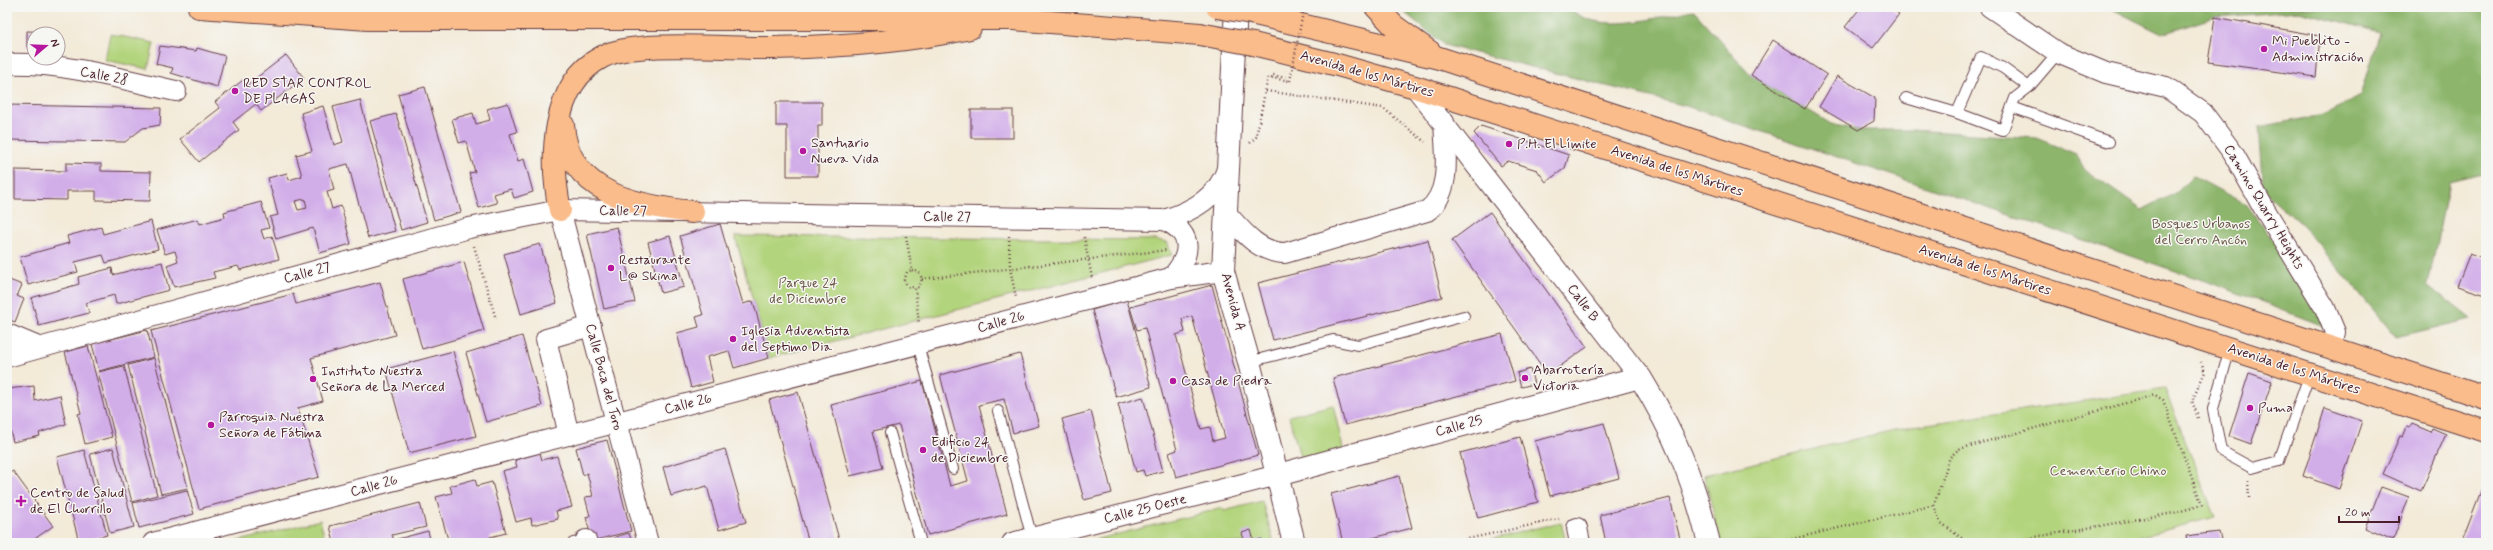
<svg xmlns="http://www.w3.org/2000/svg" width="2493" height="550" font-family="Mynerve,sans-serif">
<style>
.green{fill:#b2d47c;stroke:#7e7a54}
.forest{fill:#8db66c;stroke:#6c6a4c}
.building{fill:#d2aee9;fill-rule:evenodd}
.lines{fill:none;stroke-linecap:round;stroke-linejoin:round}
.service-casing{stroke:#633d45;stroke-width:12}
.minor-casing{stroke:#633d45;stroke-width:22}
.tertiary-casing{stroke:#633d45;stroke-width:24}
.trunk-casing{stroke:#633d45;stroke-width:24}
.path{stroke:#633d45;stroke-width:2.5;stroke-dasharray:1 3;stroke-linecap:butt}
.service{stroke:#fff;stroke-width:10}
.minor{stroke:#fff;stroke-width:20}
.tertiary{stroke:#fff;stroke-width:22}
.trunk{stroke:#f9bc8a;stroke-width:22}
.trunk-bridge-casing{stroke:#633d45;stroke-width:24;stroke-linecap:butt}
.path-bridge{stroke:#633d45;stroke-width:2.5;stroke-dasharray:1 3;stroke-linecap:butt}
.trunk-bridge{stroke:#f9bc8a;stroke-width:22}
.poi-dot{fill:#b5179e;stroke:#f6f6f2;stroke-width:1.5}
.labels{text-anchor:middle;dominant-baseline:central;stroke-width:3;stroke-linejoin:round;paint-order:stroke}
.poi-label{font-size:14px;fill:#4a1f2b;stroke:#f6f6f2;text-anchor:start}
.street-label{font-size:14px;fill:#4a1f2b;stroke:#f6f6f2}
.park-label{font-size:14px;fill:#695543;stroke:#f6f6f2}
</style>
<rect width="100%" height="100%" fill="#f6f6f2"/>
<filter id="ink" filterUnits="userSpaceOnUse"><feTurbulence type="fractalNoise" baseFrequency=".025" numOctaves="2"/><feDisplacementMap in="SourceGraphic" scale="8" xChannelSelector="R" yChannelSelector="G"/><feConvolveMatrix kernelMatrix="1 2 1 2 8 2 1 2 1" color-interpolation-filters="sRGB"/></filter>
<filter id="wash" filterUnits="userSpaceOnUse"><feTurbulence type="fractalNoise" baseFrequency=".012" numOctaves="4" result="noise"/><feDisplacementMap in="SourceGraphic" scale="16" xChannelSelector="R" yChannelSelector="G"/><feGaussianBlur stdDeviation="0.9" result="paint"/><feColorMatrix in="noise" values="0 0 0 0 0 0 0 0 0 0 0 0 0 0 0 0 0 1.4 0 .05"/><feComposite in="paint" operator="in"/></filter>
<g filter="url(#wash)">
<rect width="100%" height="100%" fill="#f3ead8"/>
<g class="green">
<polygon points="608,7 956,7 954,11 677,10"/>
<polygon points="110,34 154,43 148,69 105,60"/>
<polygon points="735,236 1156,240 1167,242 1172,255 769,358"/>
<polygon points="2165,389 2215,517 2116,543 1721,543 1704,475 1907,427"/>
<polygon points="1333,405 1344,453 1302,464 1289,416"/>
<polygon points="1262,501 1274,543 1082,543 1223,508 1224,511"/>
<polygon points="320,520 326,543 231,543"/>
<polygon points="1561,522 1566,543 1488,543 1488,540"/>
</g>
<g class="forest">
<path d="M1398 7H1568C1598 37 1657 17 1693 10L1751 75 1831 124 1858 130H1912L2037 138 2076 154 2085 170 2142 210 2177 192 2193 176 2247 205 2342 333 2214 284 1686 106 1444 45Z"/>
<polygon points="2108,7 2486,7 2486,173 2449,182 2428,285 2471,319 2396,337 2304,227 2263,190 2258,127 2323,115 2361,96 2380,32 2299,11 2215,17 2162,34"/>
</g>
<g id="blocks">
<g class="building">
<polygon points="1861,7 1889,7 1899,14 1873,48 1845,27"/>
<polygon points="2215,17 2320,36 2316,77 2208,62"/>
<polygon points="27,31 53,32 53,34 34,34 34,47 27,47"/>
<polygon points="1773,40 1827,75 1805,109 1751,75"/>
<polygon points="160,46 196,51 197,48 225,56 217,87 171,73 173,68 156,64"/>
<polygon points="286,55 304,78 261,111 256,104 233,122 239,130 199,162 180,139 220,108 215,102 243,80 247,85"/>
<polygon points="1837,76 1875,98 1874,121 1858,130 1819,107"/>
<polygon points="425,87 461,212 434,220 398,94"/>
<path d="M360 100 395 231 368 238 348 164 329 169 334 190 327 192 332 209 341 206 351 244 320 253 313 228 276 239 270 217 278 215 268 178 287 173 289 180 302 176 296 155 312 151 301 113 323 106 334 145 343 142 333 107ZM305 199 307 208 298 210 295 201Z"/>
<polygon points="776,102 822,102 822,126 818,126 818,176 787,176 787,126 776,126"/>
<polygon points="508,103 517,132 510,134 518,161 524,159 533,192 514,198 511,189 494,194 497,203 479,208 469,173 475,172 466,141 459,143 452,119 473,113 476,124 490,120 487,109"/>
<polygon points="7,105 161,108 160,125 143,128 125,142 7,140"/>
<rect x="971" y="110" width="42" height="28"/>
<polygon points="396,114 427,222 401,230 370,121"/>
<polygon points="1481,126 1569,155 1565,168 1546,182 1537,170 1508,161 1501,166 1474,133"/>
<polygon points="66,163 101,164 101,171 151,172 150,201 96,200 96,191 67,191 67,200 15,199 15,170 66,171"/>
<polygon points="261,202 269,228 261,230 264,239 272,236 279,259 240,270 238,266 213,272 215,278 174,287 167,265 178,261 175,251 165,254 157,230 198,219 200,224 225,217 224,212"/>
<polygon points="1490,212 1587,347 1548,375 1452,240"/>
<polygon points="151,221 158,249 106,263 103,255 75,262 78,272 28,285 20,257 69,243 67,236 101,227 103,234"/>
<polygon points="720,224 743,304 753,301 769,358 734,368 729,351 707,357 713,382 691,388 677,333 699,327 696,317 703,315 680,236"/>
<polygon points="617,227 635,302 604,309 587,234"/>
<polygon points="670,236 684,287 661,293 648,242"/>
<polygon points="1428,240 1442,297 1273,340 1258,283"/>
<polygon points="540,244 557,303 521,314 504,254"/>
<polygon points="2470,253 2486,259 2486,295 2457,286"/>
<polygon points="162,262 169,290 116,304 114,295 86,303 89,313 39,326 31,298 79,284 78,277 112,268 113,275"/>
<polygon points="464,262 484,331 422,349 403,279"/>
<polygon points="7,279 22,285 17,296 24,299 15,322 7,319"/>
<polygon points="380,282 395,335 311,358 323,401 298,408 319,477 199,509 151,331 293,294 296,304"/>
<path d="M1212 285 1258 455 1176 477 1169 453 1177 450 1145 328 1137 330 1130 307ZM1192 316 1225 438 1213 441 1210 427 1201 429 1176 335 1185 332 1182 319Z"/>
<polygon points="1127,300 1151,387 1116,397 1092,310"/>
<polygon points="147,330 154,357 99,371 92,344"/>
<polygon points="1502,334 1515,381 1345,425 1333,378"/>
<polygon points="522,336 542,406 486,422 466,353"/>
<polygon points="88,346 112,437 85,444 78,414 81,413 65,352"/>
<polygon points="453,351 476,436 409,453 386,369"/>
<polygon points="1020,354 1039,426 1013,433 1004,399 979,405 1007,514 928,535 899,425 873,431 883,468 850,476 831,405 922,381 950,486 968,481 940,375"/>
<polygon points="154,358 188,488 161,494 128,365"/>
<polygon points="124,366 157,495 132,502 98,372"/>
<polygon points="1530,369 1534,384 1521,387 1517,373"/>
<polygon points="2249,373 2272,381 2251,444 2229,436"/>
<polygon points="34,386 35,401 60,395 66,424 39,433 40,436 13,442 7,416 7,389"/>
<polygon points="798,392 840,543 809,543 769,400"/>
<polygon points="1143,397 1163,471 1145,476 1143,470 1136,472 1118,404"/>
<polygon points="2325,408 2362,421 2339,489 2303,476"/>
<polygon points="1091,411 1112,493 1084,500 1062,419"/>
<polygon points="1604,423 1619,478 1550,496 1535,441"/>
<polygon points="2412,424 2431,432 2432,428 2446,434 2421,491 2383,474 2400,436 2403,437 2407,427 2410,428"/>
<polygon points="1520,437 1538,502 1478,518 1460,453"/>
<polygon points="607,440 631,531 592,541 586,517 590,516 585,497 593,496 587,473 583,475 576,448"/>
<polygon points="113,448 134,527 110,533 90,454"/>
<polygon points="725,449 746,522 719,530 707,486 671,496 663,467"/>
<polygon points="84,450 107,535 79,542 57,457"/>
<polygon points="540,453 542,460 557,456 572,507 556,511 558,519 532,525 531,518 516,522 502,471 517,467 515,460"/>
<polygon points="13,471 53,526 29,543 7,543 7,475"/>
<polygon points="1399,476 1412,528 1353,543 1343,543 1331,494"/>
<polygon points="2486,478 2486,543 2461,543"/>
<polygon points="475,479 477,486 492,482 506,533 490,537 492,543 449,543 436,497 452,493 450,486"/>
<polygon points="2381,487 2409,497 2393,540 2365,528"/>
<polygon points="187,490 194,514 139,528 133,503"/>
<polygon points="1670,498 1681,543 1606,543 1600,515"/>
<polygon points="420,503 426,527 392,535 394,540 428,531 431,543 334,543 330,526"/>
<polygon points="1251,530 1254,541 1262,539 1264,543 1245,543 1242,533"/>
<polygon points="2219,532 2222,543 2187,543 2186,536"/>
<polygon points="629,533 632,543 617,543 615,537"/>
</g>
</g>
</g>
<g filter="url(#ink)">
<use href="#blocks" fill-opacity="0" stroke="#633d45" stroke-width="1"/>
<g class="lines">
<defs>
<g id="service">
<polyline points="1906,98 1957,113 1981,57 2003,68 2029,87"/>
<polyline points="2012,107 2109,142"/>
<polyline points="1957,113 2003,130 2015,98 2029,87 2058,53"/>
<polyline points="918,345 953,469"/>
<polyline points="2230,348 2213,409 2221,451 2252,468 2279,461 2310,373"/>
<polyline points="1249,362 1333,340 1358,345 1464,316"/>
<polyline points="998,411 1032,538"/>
<polyline points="890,433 921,543"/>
<polyline points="573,543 586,540"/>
</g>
<g id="minor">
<polyline points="1990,7 2058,53 2106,73 2166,87 2203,113 2233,153 2265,210 2325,308 2335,332 2331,348"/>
<path d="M7 64C64 62 121 79 176 91"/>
<polyline points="1415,87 1640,377"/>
<polyline points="560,210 648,543"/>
<path d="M1226 213C1242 231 1259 253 1285 253L1427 211C1453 192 1445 150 1444 122"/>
<path d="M1164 220C1195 234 1191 256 1171 278"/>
<polyline points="7,334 38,347"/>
<path d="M7 357 469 228 560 210 1164 220C1193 211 1219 197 1228 166"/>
<polyline points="569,435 546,339 591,326"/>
<polyline points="1577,528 1580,543"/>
<polyline points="586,540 587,543"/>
<polyline points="153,543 1171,278 1223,271"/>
<polyline points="1012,543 1278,475"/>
</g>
<g id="tertiary">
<polyline points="1236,7 1223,271 1249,362 1294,543"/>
<path d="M1278 475 1640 377C1675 434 1693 478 1709 543"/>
</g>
<g id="trunk">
<polyline points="199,7 368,19 1013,19 1200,34"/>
<polyline points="1376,7 1394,26 1430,52"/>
<polyline points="1251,13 1439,58 2486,398"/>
<polyline points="1253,44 1334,64 1415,87 2486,431"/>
<path d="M563 125C568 194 637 206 693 212"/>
<path d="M560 210C550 162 550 84 602 57 637 39 729 49 772 48 838 47 906 42 970 28"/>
</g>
</defs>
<use href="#service" class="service-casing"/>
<use href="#minor" class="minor-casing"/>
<use href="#tertiary" class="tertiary-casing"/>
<use href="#trunk" class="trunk-casing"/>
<g class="path">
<polyline points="1286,78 1273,75 1272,78 1290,81"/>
<polyline points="1266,91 1383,108 1425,142"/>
<polyline points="1250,143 1256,137 1268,77"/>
<polyline points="906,236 912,270 907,272 904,280 907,286 915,288 919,324"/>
<polyline points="1009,236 1010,268 1016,298"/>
<polyline points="1084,237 1092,278"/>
<polyline points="474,246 496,319"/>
<polyline points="912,270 919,272 922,279 919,287 915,288"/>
<polyline points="922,279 1167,250"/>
<polyline points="2198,418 2192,401 2205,372 2201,362"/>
<polyline points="2248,481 2249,498"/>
<polyline points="1449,543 1559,519"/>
<polyline points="1776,543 1934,505"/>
<polyline points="1968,543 1940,522 1934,505 1950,457 1959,449 2155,395 2163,400 2202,505 2174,513 2000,543"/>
</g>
<use href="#service" class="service"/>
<use href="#minor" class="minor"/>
<use href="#tertiary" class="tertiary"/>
<use href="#trunk" class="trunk"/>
<defs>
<g id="trunk-bridge">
<polyline points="1217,7 1251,13"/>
<polyline points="1200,34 1253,44"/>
</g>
</defs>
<use href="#trunk-bridge" class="trunk-bridge-casing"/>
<polyline class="path-bridge" points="1290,81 1304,7"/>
<use href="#trunk-bridge" class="trunk-bridge"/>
</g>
</g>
<g class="poi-dot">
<circle cx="2264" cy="49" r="4"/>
<circle cx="235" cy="91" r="4"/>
<circle cx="1509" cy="144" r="4"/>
<circle cx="803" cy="151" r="4"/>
<circle cx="611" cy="268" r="4"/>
<circle cx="733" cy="339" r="4"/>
<circle cx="1525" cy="378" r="4"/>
<circle cx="313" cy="379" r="4"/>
<circle cx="1173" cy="381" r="4"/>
<circle cx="2250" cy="408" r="4"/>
<circle cx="211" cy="425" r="4"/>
<circle cx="923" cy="450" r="4"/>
<path d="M19 495h4v4h4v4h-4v4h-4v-4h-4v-4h4z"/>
</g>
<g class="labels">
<g class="poi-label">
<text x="2272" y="41">Mi Pueblito -<tspan x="2272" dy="16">Administración</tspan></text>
<text x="243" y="83">RED STAR CONTROL<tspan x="243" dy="16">DE PLAGAS</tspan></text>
<text x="811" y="143">Santuario<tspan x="811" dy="16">Nueva Vida</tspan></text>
<text x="1517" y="144">P.H. El Límite</text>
<text x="619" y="260">Restaurante<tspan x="619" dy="16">L@ Skina</tspan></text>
<text x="741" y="331">Iglesia Adventista<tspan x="741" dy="16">del Septimo Dia</tspan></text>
<text x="1533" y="370">Abarrotería<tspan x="1533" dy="16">Victoria</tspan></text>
<text x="321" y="371">Instituto Nuestra<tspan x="321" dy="16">Señora de La Merced</tspan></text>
<text x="1181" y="381">Casa de Piedra</text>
<text x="2258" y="408">Puma</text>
<text x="219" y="417">Parroquia Nuestra<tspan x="219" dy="16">Señora de Fátima</tspan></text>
<text x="931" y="442">Edificio 24<tspan x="931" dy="16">de Diciembre</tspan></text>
<text x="30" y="493">Centro de Salud<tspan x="30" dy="16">de El Chorrillo</tspan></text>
</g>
<g class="street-label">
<text transform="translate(1367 74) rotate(16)">Avenida de los Mártires</text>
<text transform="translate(104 76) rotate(11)">Calle 28</text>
<text transform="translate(1677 171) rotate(18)">Avenida de los Mártires</text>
<text transform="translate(2264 207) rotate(59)">Camino Quarry Heights</text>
<text transform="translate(623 211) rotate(1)">Calle 27</text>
<text transform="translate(947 217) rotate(1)">Calle 27</text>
<text transform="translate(1985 270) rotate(18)">Avenida de los Mártires</text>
<text transform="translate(307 273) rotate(-15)">Calle 27</text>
<text transform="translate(1233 302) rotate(75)">Avenida A</text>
<text transform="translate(1583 303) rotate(53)">Calle B</text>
<text transform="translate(1001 322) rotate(-15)">Calle 26</text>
<text transform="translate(2294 369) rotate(18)">Avenida de los Mártires</text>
<text transform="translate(604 377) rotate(75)">Calle Boca del Toro</text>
<text transform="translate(688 404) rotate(-14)">Calle 26</text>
<text transform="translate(1459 426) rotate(-15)">Calle 25</text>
<text transform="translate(374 486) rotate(-15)">Calle 26</text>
<text transform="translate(1145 509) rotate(-14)">Calle 25 Oeste</text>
</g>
<g class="park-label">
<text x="2201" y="224">Bosques Urbanos<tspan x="2201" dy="16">del Cerro Ancón</tspan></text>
<text x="808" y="283">Parque 24<tspan x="808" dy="16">de Diciembre</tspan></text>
<text x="2108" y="471">Cementerio Chino</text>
</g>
</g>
<rect width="2493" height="550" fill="none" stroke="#f6f6f2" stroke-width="24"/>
<g transform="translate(46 46) rotate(71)"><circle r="19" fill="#f6f6f2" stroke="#b1a0a2"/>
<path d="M0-3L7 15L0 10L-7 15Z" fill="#b5179e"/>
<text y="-6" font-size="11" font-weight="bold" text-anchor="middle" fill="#4a1f2b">N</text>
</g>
<path d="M2339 516v6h60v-6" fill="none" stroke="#4a1f2b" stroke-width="2"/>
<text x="2345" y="516" font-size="12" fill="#4a1f2b" stroke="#f6f6f2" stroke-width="3" paint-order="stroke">20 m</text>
</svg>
